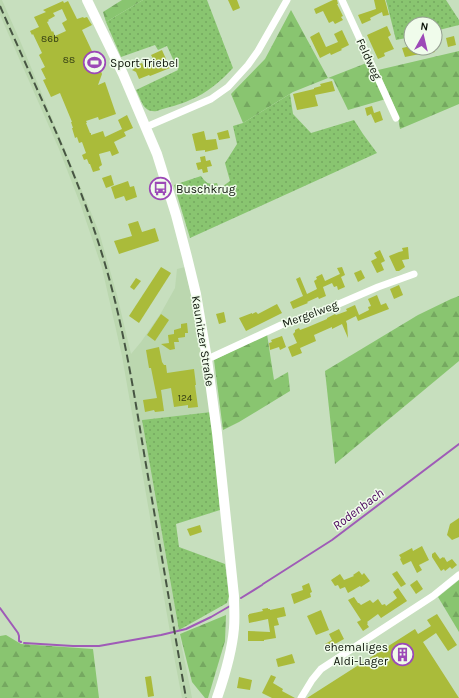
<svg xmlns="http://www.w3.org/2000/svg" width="459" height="698" font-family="Karla,sans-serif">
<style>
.built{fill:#bbd7af}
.grass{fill:url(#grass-dots)}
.forest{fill:url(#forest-firs)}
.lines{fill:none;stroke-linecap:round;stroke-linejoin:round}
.stream{stroke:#9f5bb7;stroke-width:2}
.building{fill:#aabb3a;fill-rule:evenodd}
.street{stroke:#fff;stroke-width:7}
.secondary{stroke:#fff;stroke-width:10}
.rail{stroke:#475543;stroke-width:2;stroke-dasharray:8 4;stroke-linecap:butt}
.labels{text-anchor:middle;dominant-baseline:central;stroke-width:3;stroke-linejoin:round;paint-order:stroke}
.number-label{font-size:10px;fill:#343e15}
.street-label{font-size:12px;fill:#0c1409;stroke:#f0fceb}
.poi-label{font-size:12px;fill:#0c1409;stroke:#f0fceb;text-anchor:start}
.water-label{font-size:13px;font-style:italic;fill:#48005b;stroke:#f0fceb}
</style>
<defs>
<pattern id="grass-dots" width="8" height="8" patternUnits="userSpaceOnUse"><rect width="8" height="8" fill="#89c570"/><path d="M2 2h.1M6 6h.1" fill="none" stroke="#75a860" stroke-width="1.8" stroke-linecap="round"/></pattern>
<pattern id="forest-firs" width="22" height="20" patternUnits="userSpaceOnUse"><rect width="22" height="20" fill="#89c570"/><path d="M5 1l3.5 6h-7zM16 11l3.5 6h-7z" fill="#75a860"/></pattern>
</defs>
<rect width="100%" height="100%" fill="#c7dfbe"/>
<g class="built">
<polygon points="0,0 2,0 21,43 99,232 117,295 131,354 141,342 161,313 175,288 177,269 185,267 195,315 211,412 142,420 179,630 170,632 122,356 102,268 81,206 59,149 0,15"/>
<polygon points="179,633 190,687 192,698 182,698 170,635"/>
</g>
<g class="grass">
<path d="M143 0H207L233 68C221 81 207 93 190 100 180 105 168 107 157 111 143 113 142 101 136 90L178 70 167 46 158 50 155 45 121 57 106 22Z"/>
<polygon points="386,0 446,0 459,20 459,25 435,31 435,24 411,24 411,37 396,40"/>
<path d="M290 94 293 114 311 133 354 120 363 134 377 153 190 238 174 185 201 176C206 183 208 185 217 183L219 189 230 181 225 163 237 144 233 126 243 123Z"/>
<polygon points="211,412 220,510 176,524 179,547 225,564 229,596 227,603 179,630 142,420"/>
</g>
<g class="forest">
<polygon points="122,0 143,0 106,22 103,12"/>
<polygon points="291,10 328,78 369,62 386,99 348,110 333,79 328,78 293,92 243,123 231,94 265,59"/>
<path d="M459 51V104L400 129C398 109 386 89 378 70Z"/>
<polygon points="459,296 459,361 335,464 325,371 418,315 451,299"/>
<polygon points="267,334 274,380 288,372 290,391 239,422 223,430 214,360"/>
<polygon points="459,580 459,632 438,597"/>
<polygon points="226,615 225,641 208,698 205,698 192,682 180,634"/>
<polygon points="6,635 21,644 93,649 99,698 0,698 0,636"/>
</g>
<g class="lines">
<g class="stream">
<polyline points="263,584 332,540 459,444"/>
<polyline points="241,598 262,585"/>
<polyline points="0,608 18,633 19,636 19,641 21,642"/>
<polyline points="24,643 73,646 99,646 161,635 186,629 211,617 230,606"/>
</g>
</g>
<g class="building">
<polygon points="228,0 237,0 240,8 233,11"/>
<polygon points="333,0 337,0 338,4 337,4 343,16 341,17 343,20 335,24 333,21 329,23 323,11 316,14 314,9"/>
<polygon points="374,0 385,0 389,15 383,16 382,12 370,18 371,20 362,24 358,15 376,9"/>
<path d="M63 1 64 3 68 1 77 19 83 17 84 18 87 17 90 22 92 25 82 30 99 66 102 74 98 85 105 82 116 114 99 120 98 117 86 121 87 123H86L90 133H91V135L103 131 105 137 122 129 118 120 127 115 133 128 124 132 126 136 114 142 119 153 112 156 110 151 99 154 102 165 99 167 100 170 93 172 90 164H89L87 159 84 160 82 155 86 153 82 142 79 143 77 137 75 138 72 128H73L71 122H72L60 93 51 97 43 80 46 79 41 69 45 67 39 55 42 53 33 34 32 35 30 31 39 27 34 17 46 12 43 10ZM62 9 67 20 62 23 66 31 55 36 53 31 52 32 47 22 49 21 48 20 55 16 53 13Z"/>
<polygon points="387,26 391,35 388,37 394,49 384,53 385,56 378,59 367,35"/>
<polygon points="342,30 349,45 341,49 342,50 331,55 330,53 320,58 310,37 319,32 326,47 338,42 334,34"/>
<polygon points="454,36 456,45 448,47 446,38"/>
<polygon points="411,46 411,48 436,48 436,50 435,50 435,52 431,53 430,52 405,57 402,48"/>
<polygon points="162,50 170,68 150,76 149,75 139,79 136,72 132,70 137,67 136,65 142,63 144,67 155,62 151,55"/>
<polygon points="332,81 335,91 315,95 318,106 297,110 293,94 314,89 314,88 321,86 320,84"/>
<polygon points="372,106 374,113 380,111 383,120 375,123 371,114 367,116 365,108"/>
<polygon points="228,130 230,138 219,140 217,133"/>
<polygon points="204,131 206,140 216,139 218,149 205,152 205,150 196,151 192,134"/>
<polygon points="205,156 206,161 210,160 212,166 207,167 208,172 203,173 202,169 198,170 196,163 201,162 200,157"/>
<polygon points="111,175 114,185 106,188 102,178"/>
<polygon points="128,181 130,187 134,186 137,197 126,201 124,196 115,199 111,187"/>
<polygon points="138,221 142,232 155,228 159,241 119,254 114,241 132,236 128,224"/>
<polygon points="408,247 409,259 402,260 405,267 399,271 396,271 389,256 399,252 403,251 402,248"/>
<polygon points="380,250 385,261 381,263 384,270 377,273 371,261 377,258 374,253"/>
<polygon points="161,267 171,273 139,323 129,316"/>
<polygon points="342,267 345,275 341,277 345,287 338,290 337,286 334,287 332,283 323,287 326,296 319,299 318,297 307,302 308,303 293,309 290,302 303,296 296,279 300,277 307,294 317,289 314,281 317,279 316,277 322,274 325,281 340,274 337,268"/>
<polygon points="361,270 365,278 358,282 354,273"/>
<polygon points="136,278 141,281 134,290 130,287"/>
<polygon points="399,285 403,295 394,299 390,289"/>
<polygon points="377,295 381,305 386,303 389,309 358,321 356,316 346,321 347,324 348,338 342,324 332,329 332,327 314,335 316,341 300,348 302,353 292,357 288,347 297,343 293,334 295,332 295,330 299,328 300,330 308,327 327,319 327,318 335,314 336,315 347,311 346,309 355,305 359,315 369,310 368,307 371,306 368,299"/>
<polygon points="277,304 282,313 246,331 239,318 252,313 252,314 256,312 258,314"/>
<polygon points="224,312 226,322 219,324 216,314"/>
<polygon points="161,314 169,320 155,341 147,335"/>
<polygon points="187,323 188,333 185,333 185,337 178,338 179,342 174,342 175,349 170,350 161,344 169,343 168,335 174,334 174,330 181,328 181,324"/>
<polygon points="282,336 286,347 280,350 279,347 270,350 269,343 272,342 271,340"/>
<polygon points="159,347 162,362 164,365 166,365 167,373 194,369 196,385 195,385 198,407 188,408 188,405 174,407 171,388 161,390 164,411 155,412 154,410 145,412 143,400 157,398 151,368 149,368 146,350"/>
<polygon points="459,518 459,537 452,540 447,535 450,524"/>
<polygon points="200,525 202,532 190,536 187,529"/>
<polygon points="422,546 429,560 419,565 422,570 417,573 411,561 403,565 400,559 401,558 399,555 412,548 413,551"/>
<polygon points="435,552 440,559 443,557 444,558 444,557 447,562 452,559 457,565 452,569 450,567 445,571 444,569 441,571 432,557 432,554"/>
<polygon points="359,571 362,575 364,573 370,581 361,587 360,586 348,593 345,587 340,589 338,585 335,586 331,580 340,574 344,580 354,576 353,575"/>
<polygon points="397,571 406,584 401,587 392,574"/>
<polygon points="417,580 423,589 416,594 410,585"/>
<polygon points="309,583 312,592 310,593 311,597 294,604 291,594 303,590 302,586"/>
<polygon points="398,588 407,601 381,618 378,614 367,622 368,623 367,624 369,627 363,631 357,622 361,620 348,600 354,597 358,603 359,603 361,605 370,600 373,603 378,599 382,605 385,604 386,606 397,598 393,592"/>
<polygon points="284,607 286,616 277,618 279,625 274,626 276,638 264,640 264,641 248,641 248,631 270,632 268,619 249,623 248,615 249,615 249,614 263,611 262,609 268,608 268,609 270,609 270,610"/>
<polygon points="321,610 329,630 316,635 307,616"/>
<polygon points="437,614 457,645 448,651 436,633 423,642 459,698 307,698 415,629 418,634 431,626 427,620"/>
<polygon points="339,629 344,639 335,644 337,648 329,652 325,644 332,640 329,634"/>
<polygon points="292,654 295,663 278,667 276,659"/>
<polygon points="271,675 276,677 273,683 283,689 282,691 295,698 272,698 262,693"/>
<polygon points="151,676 154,696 148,697 145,677"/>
<polygon points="239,677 252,680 250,690 237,688"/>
</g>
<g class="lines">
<g class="street">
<polyline points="342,0 396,118"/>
<polyline points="146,127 211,99 228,87 248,65 258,51 287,0"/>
<polyline points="207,359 212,357 281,325 311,316 378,287 414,274"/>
<polyline points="301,698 312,680 321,669 433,596 459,575"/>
</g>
<path class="secondary" d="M87 0 123 74 157 154 176 215 187 257 196 294 207 359 217 433 234 596C234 607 235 617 234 628 232 652 225 675 217 698"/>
<path class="rail" d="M0 6C37 91 79 175 105 264 124 328 134 393 145 459 159 539 172 618 186 698"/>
</g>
<defs>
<symbol id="stadium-ring" viewBox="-11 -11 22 22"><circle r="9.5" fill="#f0fceb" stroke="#9c49b7" stroke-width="1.5"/><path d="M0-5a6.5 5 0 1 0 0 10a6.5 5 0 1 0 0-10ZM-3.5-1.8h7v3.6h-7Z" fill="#9c49b7"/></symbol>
<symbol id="bus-ring" viewBox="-11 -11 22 22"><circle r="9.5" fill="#f0fceb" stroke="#9c49b7" stroke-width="1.5"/><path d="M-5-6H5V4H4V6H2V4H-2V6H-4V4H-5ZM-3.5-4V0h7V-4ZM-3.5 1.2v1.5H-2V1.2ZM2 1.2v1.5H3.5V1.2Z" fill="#9c49b7"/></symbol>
<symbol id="building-ring" viewBox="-11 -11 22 22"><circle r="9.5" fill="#f0fceb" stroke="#9c49b7" stroke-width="1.5"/><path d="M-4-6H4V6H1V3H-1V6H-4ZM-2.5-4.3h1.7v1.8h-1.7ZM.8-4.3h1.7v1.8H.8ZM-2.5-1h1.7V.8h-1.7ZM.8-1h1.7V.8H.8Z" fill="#9c49b7"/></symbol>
</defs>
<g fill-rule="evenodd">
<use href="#stadium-ring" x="82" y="50" width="25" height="25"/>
<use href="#bus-ring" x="148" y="176" width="25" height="25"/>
<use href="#building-ring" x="390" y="642" width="25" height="25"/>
</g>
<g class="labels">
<g class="number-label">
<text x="50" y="39">86b</text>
<text x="69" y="60">88</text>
<text x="185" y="398">124</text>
</g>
<g class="street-label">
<text transform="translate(369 59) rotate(65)">Feldweg</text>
<text transform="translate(310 314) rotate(-20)">Mergelweg</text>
<text transform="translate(203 341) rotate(81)">Kaunitzer Straße</text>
</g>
<g class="poi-label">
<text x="110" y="63">Sport Triebel</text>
<text x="176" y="189">Buschkrug</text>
<text x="388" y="647" text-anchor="end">ehemaliges<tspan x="388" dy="14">Aldi-Lager</tspan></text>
</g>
<g class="water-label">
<text transform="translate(358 509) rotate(-37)">Rodenbach</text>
</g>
</g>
<g transform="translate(423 36) rotate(8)"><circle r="19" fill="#f0fceb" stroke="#959f91"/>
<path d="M0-3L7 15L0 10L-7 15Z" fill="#9c49b7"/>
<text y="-6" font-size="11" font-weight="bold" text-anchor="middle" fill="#0c1409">N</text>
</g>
</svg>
